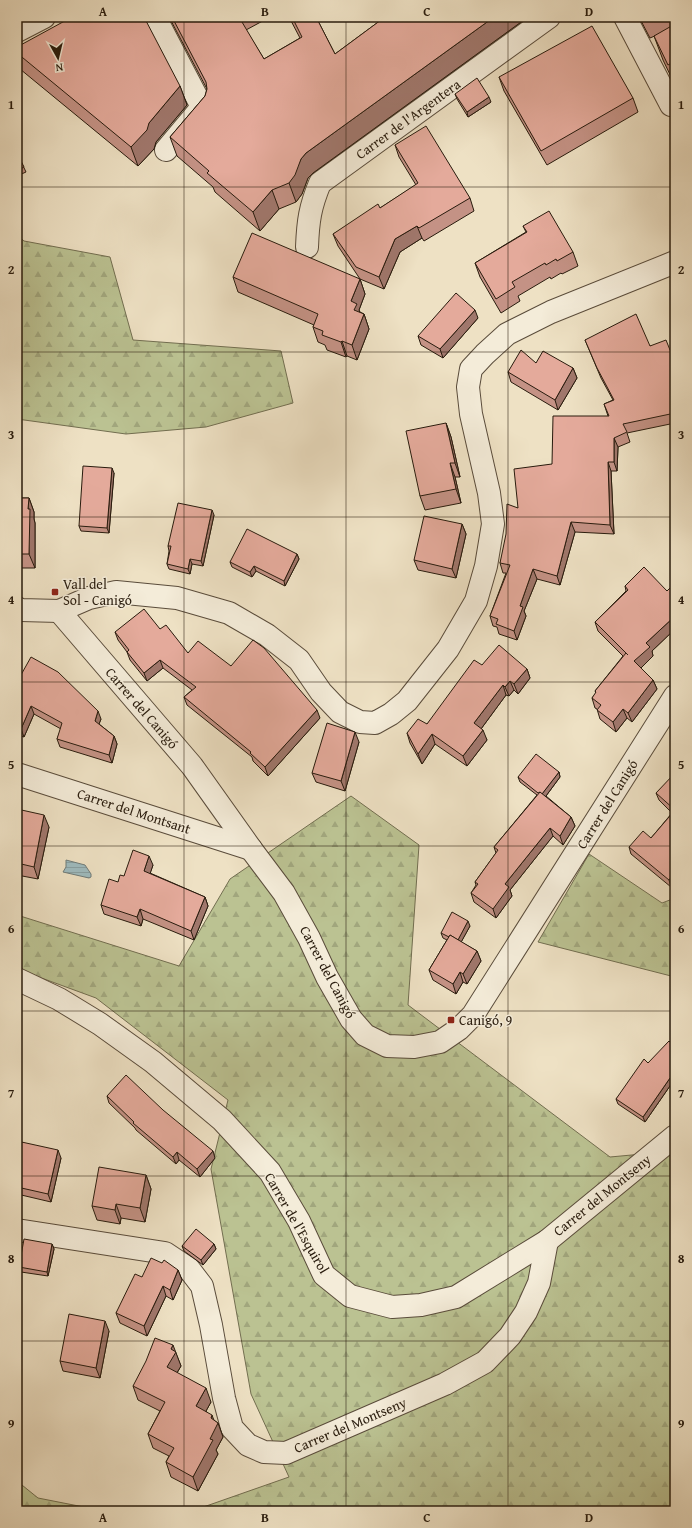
<svg xmlns="http://www.w3.org/2000/svg" width="692" height="1528" font-family="'Gentium Book Plus',serif">
<style>
.forest{fill:url(#forest-firs);stroke:#726e50}
.water{fill:url(#water-rules);stroke:#6f7b78}
.lines{fill:none;stroke-linecap:round;stroke-linejoin:round}
.minor-casing{stroke:#5a4c3b;stroke-width:24}
.tertiary-casing{stroke:#5a4c3b;stroke-width:24}
.minor{stroke:#f4ecd9;stroke-width:22}
.tertiary{stroke:#f4ecd9;stroke-width:22}
.wall{fill:#c49285;stroke:#281b0d}
.shaded-wall{fill:#a0776c;stroke:#281b0d}
.building{fill:#e4aa9b;stroke:#281b0d}
.grid{fill:none;stroke:#281b0d;stroke-width:1;stroke-opacity:0.55}
.poi-dot{fill:#8f2418;stroke:#f4ecd9;stroke-width:1.5}
.labels{text-anchor:middle;dominant-baseline:central;stroke-width:3;stroke-linejoin:round;paint-order:stroke}
.street-label{font-size:14px;fill:#281b0d;stroke:#f4ecd9}
.poi-label{font-size:14px;fill:#281b0d;stroke:#f4ecd9;text-anchor:start}
.neatline{fill:none;stroke:#281b0d;stroke-width:1.5}
.grid-label{font-size:13px;text-anchor:middle;font-weight:bold;fill:#281b0d}
</style>
<defs>
<pattern id="forest-firs" width="22" height="20" patternUnits="userSpaceOnUse"><rect width="22" height="20" fill="#bbc292"/><path d="M5 1l3.5 6h-7zM16 11l3.5 6h-7z" fill="#a1a67d"/></pattern>
<pattern id="water-rules" width="6" height="5" patternUnits="userSpaceOnUse"><rect width="6" height="5" fill="#9ebbbf"/><path d="M0 2.5h6" fill="none" stroke="#88a0a3"/></pattern>
</defs>
<rect width="100%" height="100%" fill="#eee1c4"/>
<filter id="stains"><feTurbulence type="fractalNoise" baseFrequency=".005" numOctaves="4"/><feColorMatrix values="0 0 0 0 .2 0 0 0 0 .09 0 0 0 0 .02 0 0 0 .5 -.17"/></filter>
<radialGradient id="worn" r=".72"><stop offset=".6" stop-color="#630" stop-opacity="0"/><stop offset="1" stop-color="#630" stop-opacity=".3"/></radialGradient>
<g class="forest">
<polygon points="17,235 24,241 110,257 133,340 281,351 293,403 206,427 126,434 17,419"/>
<polygon points="351,796 419,845 408,1005 610,1157 675,1151 675,1511 192,1511 289,1477 251,1394 211,1169 228,1100 96,998 17,969 17,915 179,966 230,879"/>
<polygon points="589,854 662,903 675,898 675,977 538,942"/>
<polygon points="17,1481 38,1498 104,1511 17,1511"/>
</g>
<polygon class="water" points="66,860 85,865 91,874 91,877 89,878 63,872 66,867"/>
<g class="lines">
<defs>
<g id="minor">
<polyline points="155,17 202,107 166,150"/>
<polyline points="625,17 671,105 675,102"/>
<path d="M307 247C308 221 310 207 320 183L549 17"/>
<polyline points="17,608 21,610 59,611 89,598 116,592 177,598 229,613 267,635 299,660 321,692 340,712 360,722 375,723 391,714 407,701 448,649 476,601 486,566 493,524 489,493 471,414 468,387 471,369 485,354 507,334 551,312 675,262"/>
<polyline points="59,611 192,766 251,849 284,893 309,938 327,977 351,1019 365,1035 387,1046 414,1047 440,1042 459,1029 473,1015 675,696"/>
<polyline points="17,774 251,849"/>
<polyline points="17,979 59,999 100,1024 153,1062 222,1120 270,1172 299,1221 324,1275 350,1296 392,1307 421,1305 456,1297 547,1241 675,1136"/>
<polyline points="17,1230 165,1253 189,1269 202,1286 211,1325 224,1398 232,1428 248,1445 264,1452 286,1453 445,1384 485,1362 510,1336 526,1312 539,1283 547,1241"/>
</g>
<polyline id="tertiary" points="17,31 44,17"/>
</defs>
<use href="#minor" class="minor-casing"/>
<use href="#tertiary" class="tertiary-casing"/>
<use href="#minor" class="minor"/>
<use href="#tertiary" class="tertiary"/>
</g>
<g class="wall">
<polygon points="169,17 270,17 246,30 264,59 300,38 289,17 316,17 335,54 385,17 528,17 313,173 308,178 302,194 296,202 279,209 260,231 215,192 213,187 177,156 170,137 205,96 207,89"/>
<polygon points="639,17 669,17 672,26 675,24 675,85 663,60 654,36 657,35 650,38"/>
<polygon points="17,47 180,86 187,105 156,142 154,149 138,166 20,69 17,60"/>
<polygon points="499,77 633,98 638,112 547,165 504,91"/>
<polygon points="455,94 491,102 468,117 457,99"/>
<polygon points="395,145 470,198 474,211 424,241 422,238 400,252 384,289 360,279 338,246 333,234 380,208 416,185 399,157"/>
<polygon points="17,153 26,172 17,176"/>
<polygon points="523,226 573,252 578,266 562,274 561,273 551,279 550,277 518,296 520,301 501,313 480,277 475,263 526,232"/>
<polygon points="233,277 360,279 365,294 359,310 360,312 364,314 369,329 357,360 347,356 346,357 327,350 325,345 318,342 313,327 314,325 238,292"/>
<polygon points="478,318 443,358 421,345 418,336"/>
<polygon points="585,340 650,346 670,350 675,348 675,423 627,433 630,442 618,447 617,471 611,471 614,534 575,532 560,585 537,579 524,611 526,616 517,640 499,634 497,627 493,626 490,616 506,573 503,573 500,563 518,508 552,464 608,416 604,404 613,400 601,378"/>
<polygon points="536,363 573,368 577,378 558,410 511,382 508,372"/>
<polygon points="446,423 451,437 460,477 455,477 461,503 425,510 420,496"/>
<polygon points="114,473 109,533 81,531 79,526"/>
<polygon points="17,498 29,498 34,512 34,519 35,523 35,568 17,568"/>
<polygon points="214,515 203,566 192,564 190,574 169,569 167,564 169,551 168,546"/>
<polygon points="462,524 466,534 456,578 418,570 414,560"/>
<polygon points="297,554 299,559 285,586 256,571 252,577 232,567 230,562"/>
<polygon points="625,586 667,591 675,586 675,629 652,651 653,656 641,668 653,680 657,689 632,722 627,718 616,732 600,719 597,709 595,708 592,698 596,693 595,691 623,656 598,631 595,622 626,591"/>
<polygon points="160,629 188,653 231,666 320,718 268,776 253,761 252,757 187,705 184,697 192,690 163,668 147,681 130,660 127,652 118,640 115,632"/>
<polygon points="482,665 527,669 530,678 518,694 514,690 509,696 506,695 481,729 487,740 467,766 435,744 422,764 410,743 407,733 427,724"/>
<polygon points="17,682 101,719 99,724 114,736 117,744 112,763 60,747 57,739 61,729 34,714 24,737 17,735"/>
<polygon points="359,742 345,791 316,782 312,773"/>
<polygon points="559,772 560,777 546,796 571,817 575,826 563,845 553,836 510,890 512,896 496,918 474,902 471,893 476,885 475,882 496,853 494,847 537,795 520,782 518,777"/>
<polygon points="675,775 675,882 671,887 631,854 629,847 651,838 672,813 659,800 656,793"/>
<polygon points="17,809 49,827 38,879 17,875"/>
<polygon points="153,865 150,873 205,897 208,906 194,940 143,919 141,926 104,914 101,905 118,882 124,876"/>
<polygon points="470,926 461,942 477,951 481,961 467,984 463,982 456,994 433,980 429,970 447,940 443,938 441,933"/>
<polygon points="675,1047 675,1087 672,1083 645,1122 618,1104 616,1099 648,1063"/>
<polygon points="107,1096 215,1158 200,1177 179,1160 176,1164 136,1130 135,1128 109,1103"/>
<polygon points="17,1137 18,1138 20,1142 61,1158 51,1202 17,1194"/>
<polygon points="146,1175 151,1189 145,1222 121,1218 120,1224 97,1220 92,1206"/>
<polygon points="52,1244 54,1249 48,1276 21,1272 19,1267"/>
<polygon points="214,1244 216,1249 203,1265 184,1251 182,1246"/>
<polygon points="178,1270 182,1280 173,1300 166,1296 147,1336 120,1323 116,1313 142,1277"/>
<polygon points="109,1331 100,1378 63,1371 60,1361"/>
<polygon points="175,1351 181,1366 177,1373 211,1402 206,1411 215,1421 218,1423 223,1437 216,1450 218,1454 198,1491 171,1477 166,1462 169,1456 153,1448 148,1434 160,1411 138,1400 133,1386"/>
</g>
<g class="shaded-wall">
<polygon points="494,17 528,17 313,173 308,178 302,194 296,202 289,183 301,159 306,153"/>
<polygon points="180,86 187,105 156,142 154,149 138,166 131,147 149,123"/>
<polygon points="489,97 491,102 468,117 467,112"/>
<polygon points="272,190 279,209 260,231 253,212"/>
<polygon points="417,226 422,238 400,252 384,289 379,277 395,239"/>
<polygon points="360,279 365,294 359,310 362,319 359,325 351,301"/>
<polygon points="475,310 478,318 443,358 440,349"/>
<polygon points="364,314 369,329 357,360 352,345"/>
<polygon points="342,341 347,356 346,357 341,342"/>
<polygon points="573,368 577,378 558,410 555,400"/>
<polygon points="446,423 451,437 460,477 455,463"/>
<polygon points="614,438 618,447 617,471 614,462"/>
<polygon points="608,462 611,471 614,534 610,525"/>
<polygon points="450,463 455,477 461,503 456,489"/>
<polygon points="112,468 114,473 109,533 107,528"/>
<polygon points="29,498 34,512 34,519 35,523 35,568 29,554 28,509"/>
<polygon points="212,510 214,515 203,566 201,561"/>
<polygon points="571,522 575,532 560,585 557,576"/>
<polygon points="462,524 466,534 456,578 452,569"/>
<polygon points="297,554 299,559 285,586 284,581"/>
<polygon points="190,559 192,564 190,574 188,569"/>
<polygon points="254,566 256,571 252,577 250,572"/>
<polygon points="533,569 537,579 524,611 526,616 517,640 514,631 520,606"/>
<polygon points="675,616 675,629 652,651 653,656 638,671 634,661 646,643"/>
<polygon points="160,660 163,668 147,681 144,673"/>
<polygon points="527,669 530,678 518,694 514,684"/>
<polygon points="653,680 657,689 632,722 628,713"/>
<polygon points="510,681 514,690 509,696 505,687"/>
<polygon points="503,685 506,695 478,733 474,723"/>
<polygon points="31,706 34,714 24,737 21,729"/>
<polygon points="623,709 627,718 616,732 613,722"/>
<polygon points="317,710 320,718 268,776 265,767"/>
<polygon points="98,711 101,719 97,729 95,721"/>
<polygon points="483,730 487,740 467,766 463,756"/>
<polygon points="355,732 359,742 345,791 341,781"/>
<polygon points="432,734 435,744 422,764 418,754"/>
<polygon points="114,736 117,744 112,763 109,755"/>
<polygon points="559,772 560,777 543,800 541,795"/>
<polygon points="44,815 49,827 38,879 34,867"/>
<polygon points="571,817 575,826 563,845 560,836"/>
<polygon points="550,828 553,836 510,890 512,896 496,918 493,909 505,884"/>
<polygon points="149,856 153,865 148,880 144,871"/>
<polygon points="675,872 675,882 671,887 669,880"/>
<polygon points="205,897 208,906 194,940 191,931"/>
<polygon points="140,909 143,919 141,926 137,917"/>
<polygon points="468,921 470,926 459,946 457,941"/>
<polygon points="477,951 481,961 467,984 463,974"/>
<polygon points="460,972 463,982 456,994 453,984"/>
<polygon points="670,1078 672,1083 645,1122 643,1117"/>
<polygon points="58,1150 61,1158 51,1202 48,1194"/>
<polygon points="213,1151 215,1158 200,1177 197,1169"/>
<polygon points="177,1152 179,1160 176,1164 173,1157"/>
<polygon points="146,1175 151,1189 145,1222 140,1208"/>
<polygon points="116,1204 121,1218 120,1224 115,1210"/>
<polygon points="52,1244 54,1249 48,1276 47,1272"/>
<polygon points="214,1244 216,1249 203,1265 201,1260"/>
<polygon points="178,1270 182,1280 173,1300 170,1290"/>
<polygon points="163,1286 166,1296 147,1336 144,1326"/>
<polygon points="105,1321 109,1331 100,1378 96,1368"/>
<polygon points="173,1345 181,1366 172,1381 167,1367 171,1349"/>
<polygon points="206,1388 211,1402 201,1420 196,1406"/>
<polygon points="212,1415 216,1426 218,1423 223,1437 216,1450 218,1454 198,1491 193,1477 210,1439 211,1418"/>
</g>
<g class="building">
<polygon points="72,17 144,17 180,86 149,123 147,130 131,147 17,53 17,47"/>
<polygon points="172,17 239,17 264,59 302,37 292,17 316,17 335,54 385,17 494,17 306,153 301,159 295,175 289,183 272,190 253,212 207,173 209,171 170,137 205,96 207,89 206,82"/>
<polygon points="675,24 675,61 668,65 654,36"/>
<polygon points="592,26 633,98 541,151 499,77"/>
<polygon points="477,78 489,97 467,112 455,94"/>
<polygon points="426,126 470,198 419,228 417,226 395,239 379,277 356,267 333,234 378,204 380,208 418,183 395,145"/>
<polygon points="17,153 24,167 17,171"/>
<polygon points="549,211 573,252 557,261 556,259 546,265 545,263 512,282 515,287 496,299 475,263 527,232 523,226"/>
<polygon points="252,233 360,279 351,301 357,304 354,310 364,314 352,345 342,341 341,342 322,335 323,331 313,327 318,314 233,277"/>
<polygon points="456,293 475,310 440,349 418,336"/>
<polygon points="636,314 650,346 666,340 670,350 675,348 675,413 623,424 627,432 614,438 614,462 608,462 610,525 571,522 557,576 533,569 520,606 523,607 514,631 496,624 498,619 490,616 510,565 500,563 506,534 507,504 518,508 514,469 552,464 553,416 609,416 604,404 614,400 597,368 585,340"/>
<polygon points="521,350 536,363 543,351 573,368 555,400 508,372"/>
<polygon points="446,423 455,463 450,463 456,489 420,496 406,431"/>
<polygon points="83,466 112,468 107,528 79,526"/>
<polygon points="17,498 29,498 28,509 30,509 29,554 17,554"/>
<polygon points="178,503 212,510 201,561 190,559 188,569 167,564 171,546 168,546"/>
<polygon points="424,516 462,524 452,569 414,560"/>
<polygon points="247,529 297,554 284,581 254,566 250,572 230,562"/>
<polygon points="644,567 667,591 673,585 675,586 675,616 646,643 650,647 634,661 653,680 628,713 623,709 613,722 597,710 601,705 592,698 596,692 595,691 626,653 628,655 595,622 628,590 625,586"/>
<polygon points="144,609 160,629 166,625 188,653 198,641 231,666 253,640 264,648 317,710 265,767 250,753 251,752 184,697 196,687 160,660 144,673 127,652 129,650 115,632"/>
<polygon points="499,645 527,669 514,684 510,681 505,687 503,685 474,723 483,730 463,756 432,734 418,754 407,733 418,719 427,724 474,660 482,665"/>
<polygon points="31,657 58,672 98,711 95,721 114,736 109,755 57,739 62,723 31,706 21,729 17,728 17,682"/>
<polygon points="327,723 355,732 341,781 312,773"/>
<polygon points="536,754 559,772 542,794 540,792 538,793 518,777"/>
<polygon points="674,774 675,775 675,872 669,880 629,847 643,831 651,838 675,810 656,793"/>
<polygon points="540,792 571,817 560,836 550,828 505,884 509,887 493,909 471,893 478,884 475,882 498,850 494,847"/>
<polygon points="17,809 44,815 34,867 17,863"/>
<polygon points="133,850 149,856 144,871 205,897 191,931 140,909 137,917 101,905 109,879 118,882 120,875 124,876"/>
<polygon points="452,912 468,921 458,940 450,935 449,937 441,933"/>
<polygon points="450,935 477,951 463,974 460,972 453,984 429,970"/>
<polygon points="669,1041 675,1047 675,1084 670,1078 643,1117 616,1099 644,1059 648,1063"/>
<polygon points="126,1075 163,1110 213,1151 197,1169 177,1152 173,1157 133,1123 134,1122 107,1096"/>
<polygon points="17,1137 18,1138 17,1141 58,1150 48,1194 17,1187"/>
<polygon points="99,1167 146,1175 140,1208 116,1204 115,1210 92,1206"/>
<polygon points="196,1229 214,1244 201,1260 182,1246"/>
<polygon points="24,1239 52,1244 47,1272 19,1267"/>
<polygon points="151,1258 162,1263 164,1260 178,1270 170,1290 163,1286 144,1326 116,1313 135,1274 142,1277"/>
<polygon points="69,1314 105,1321 96,1368 60,1361"/>
<polygon points="155,1338 173,1345 171,1349 176,1352 167,1367 206,1388 196,1406 212,1415 211,1418 218,1423 210,1439 213,1440 193,1477 166,1462 174,1448 148,1434 165,1402 133,1386 146,1361"/>
</g>
<path class="grid" d="M184 17V1511M346 17V1511M508 17V1511M17 187H675M17 352H675M17 517H675M17 682H675M17 846H675M17 1011H675M17 1176H675M17 1341H675"/>
<g class="poi-dot">
<rect x="51" y="588" width="8" height="8" rx="2"/>
<rect x="447" y="1016" width="8" height="8" rx="2"/>
</g>
<g class="labels">
<g class="street-label">
<text transform="translate(408 119) rotate(-36)">Carrer de l'Argentera</text>
<text transform="translate(142 708) rotate(49)">Carrer del Canigó</text>
<text transform="translate(607 804) rotate(-58)">Carrer del Canigó</text>
<text transform="translate(134 811) rotate(18)">Carrer del Montsant</text>
<text transform="translate(328 972) rotate(62)">Carrer del Canigó</text>
<text transform="translate(602 1195) rotate(-39)">Carrer del Montseny</text>
<text transform="translate(297 1223) rotate(60)">Carrer de l'Esquirol</text>
<text transform="translate(350 1425) rotate(-23)">Carrer del Montseny</text>
</g>
<g class="poi-label">
<text x="63" y="584">Vall del<tspan x="63" dy="16">Sol - Canigó</tspan></text>
<text x="459" y="1020">Canigó, 9</text>
</g>
</g>
<rect width="692" height="1528" fill="none" stroke="#eee1c4" stroke-width="44"/>
<g transform="translate(58 58) rotate(172)" stroke="#f4ecd9" stroke-width="3" paint-order="stroke">
<path d="M0-3L7 15L0 10L-7 15Z" fill="#281b0d"/>
<text y="-6" font-size="11" font-weight="bold" text-anchor="middle" fill="#281b0d">N</text>
</g>
<rect x="22" y="22" width="648" height="1484" class="neatline"/>
<g class="grid-label">
<text x="103" y="16">A</text>
<text x="265" y="16">B</text>
<text x="427" y="16">C</text>
<text x="589" y="16">D</text>
<text x="11" y="109">1</text>
<text x="681" y="109">1</text>
<text x="11" y="274">2</text>
<text x="681" y="274">2</text>
<text x="11" y="439">3</text>
<text x="681" y="439">3</text>
<text x="11" y="604">4</text>
<text x="681" y="604">4</text>
<text x="11" y="769">5</text>
<text x="681" y="769">5</text>
<text x="11" y="933">6</text>
<text x="681" y="933">6</text>
<text x="11" y="1098">7</text>
<text x="681" y="1098">7</text>
<text x="11" y="1263">8</text>
<text x="681" y="1263">8</text>
<text x="11" y="1428">9</text>
<text x="681" y="1428">9</text>
<text x="103" y="1522">A</text>
<text x="265" y="1522">B</text>
<text x="427" y="1522">C</text>
<text x="589" y="1522">D</text>
</g>
<rect width="100%" height="100%" filter="url(#stains)"/>
<rect width="100%" height="100%" fill="url(#worn)"/>
</svg>
